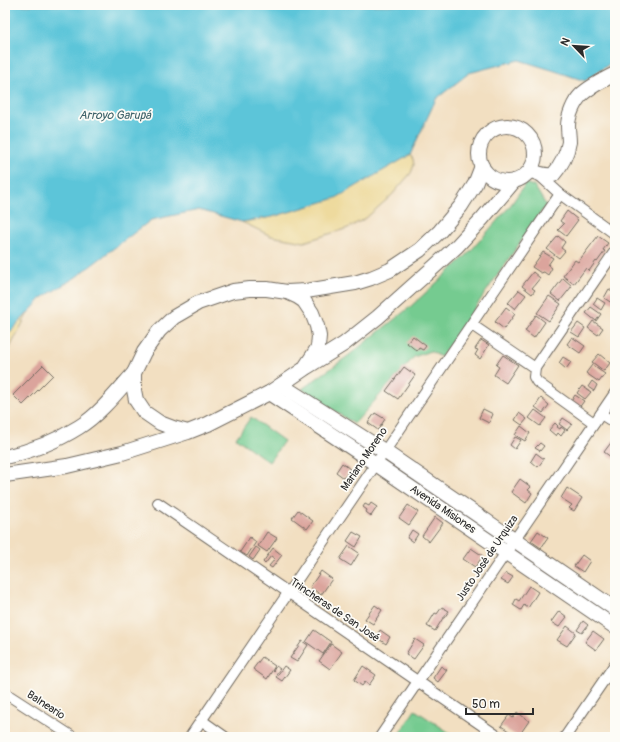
<svg xmlns="http://www.w3.org/2000/svg" width="620" height="742" font-family="Pangolin,sans-serif">
<style>
.green{fill:#74cb90;stroke:#507b5e}
.sand{fill:#eeda9e;stroke:#8c8264}
.water{fill:#5cc5d9;stroke:#447882}
.building{fill:#dba49c}
.lines{fill:none;stroke-linecap:round;stroke-linejoin:round}
.street-casing{stroke:#716a60;stroke-width:12}
.secondary-casing{stroke:#716a60;stroke-width:16}
.street{stroke:#fff;stroke-width:10}
.secondary{stroke:#fff;stroke-width:14}
.labels{text-anchor:middle;dominant-baseline:central;stroke-width:3.5;stroke-linejoin:round;paint-order:stroke}
.street-label{font-size:11px;fill:#2b2b2b;stroke:#fdfcf7}
.water-label{font-size:12px;font-style:italic;fill:#3c6168;stroke:#fdfcf7}
</style>
<rect width="100%" height="100%" fill="#fdfcf7"/>
<filter id="ink" filterUnits="userSpaceOnUse"><feTurbulence type="fractalNoise" baseFrequency=".025" numOctaves="2"/><feDisplacementMap in="SourceGraphic" scale="8" xChannelSelector="R" yChannelSelector="G"/><feConvolveMatrix kernelMatrix="1 2 1 2 8 2 1 2 1" color-interpolation-filters="sRGB"/></filter>
<filter id="wash" filterUnits="userSpaceOnUse"><feTurbulence type="fractalNoise" baseFrequency=".012" numOctaves="4" result="noise"/><feDisplacementMap in="SourceGraphic" scale="16" xChannelSelector="R" yChannelSelector="G"/><feGaussianBlur stdDeviation="0.9" result="paint"/><feColorMatrix in="noise" values="0 0 0 0 0 0 0 0 0 0 0 0 0 0 0 0 0 1.4 0 .05"/><feComposite in="paint" operator="in"/></filter>
<g filter="url(#wash)">
<rect width="100%" height="100%" fill="#f2dfc1"/>
<g class="green">
<polygon points="526,183 535,187 546,205 441,357 430,351 414,357 354,424 302,389 348,356 410,307 467,255 510,206"/>
<polygon points="251,417 284,441 269,462 236,438"/>
<polygon points="415,710 456,737 397,737"/>
</g>
<g class="sand">
<polygon points="410,155 413,159 414,165 411,173 391,196 366,218 348,228 304,242 271,236 242,222 272,217 335,198"/>
<polygon points="28,313 5,357 5,334 9,333"/>
</g>
<polygon class="water" points="5,5 615,5 615,60 585,81 555,71 519,60 469,73 436,99 410,155 336,198 272,217 242,222 199,210 151,220 76,277 42,298 9,333 5,334"/>
<g id="blocks">
<g class="building">
<polygon points="567,211 578,220 566,236 558,230 564,224 560,221"/>
<polygon points="558,236 565,242 561,248 565,251 559,258 547,249"/>
<polygon points="598,236 608,243 603,250 605,251 597,262 596,261 589,271 586,268 574,284 563,276 575,260 578,262"/>
<polygon points="543,252 553,258 548,265 552,268 548,275 544,272 541,273 532,267"/>
<polygon points="533,272 540,278 532,288 535,290 532,294 522,286"/>
<polygon points="563,278 572,286 560,301 551,294"/>
<polygon points="609,289 615,293 615,299 612,303 604,298"/>
<polygon points="519,290 526,295 515,309 508,303"/>
<polygon points="549,296 561,304 549,321 537,313"/>
<polygon points="597,298 605,303 601,310 593,304"/>
<polygon points="506,307 515,314 504,329 495,322"/>
<polygon points="591,307 601,314 596,321 586,313"/>
<polygon points="536,315 545,322 534,338 525,331"/>
<polygon points="593,321 603,328 598,335 588,328"/>
<polygon points="578,323 585,328 579,337 571,332"/>
<polygon points="413,336 426,346 423,350 419,348 417,351 407,343"/>
<polygon points="572,337 585,346 580,353 567,344"/>
<polygon points="481,340 489,345 480,359 475,355 478,350 475,349"/>
<polygon points="599,354 610,363 604,371 592,362"/>
<polygon points="503,355 518,365 506,383 494,375 499,367 496,365"/>
<polygon points="563,357 571,362 566,369 559,363"/>
<polygon points="43,365 53,375 23,405 13,395"/>
<polygon points="592,365 605,374 599,382 586,373"/>
<polygon points="404,367 415,375 398,399 386,391"/>
<polygon points="592,381 597,385 594,391 588,387"/>
<polygon points="582,386 591,392 585,399 577,393"/>
<polygon points="575,395 584,401 578,409 570,403"/>
<polygon points="541,398 549,405 543,413 535,407"/>
<polygon points="483,409 493,414 489,423 479,418"/>
<polygon points="535,410 546,418 540,426 529,418"/>
<polygon points="375,413 385,419 378,430 368,423"/>
<polygon points="519,413 527,419 522,425 515,420"/>
<polygon points="563,418 572,424 567,430 559,424"/>
<polygon points="555,423 558,426 557,427 560,429 561,427 565,430 561,436 558,433 556,436 549,430"/>
<polygon points="521,426 530,433 525,441 515,435"/>
<polygon points="515,437 521,440 515,449 510,445"/>
<polygon points="613,440 615,441 615,460 604,452"/>
<polygon points="540,443 544,446 540,451 535,448"/>
<polygon points="536,453 544,459 538,467 531,461"/>
<polygon points="342,463 350,469 344,478 336,472"/>
<polygon points="520,479 531,487 528,490 532,493 526,503 511,492"/>
<polygon points="567,488 582,498 574,511 569,508 572,505 561,498"/>
<polygon points="371,503 377,507 371,516 366,512 367,510 363,507 365,504 369,506"/>
<polygon points="408,505 418,512 409,525 399,518"/>
<polygon points="298,510 313,521 307,529 292,518"/>
<polygon points="435,517 443,523 429,542 422,536"/>
<polygon points="412,530 418,534 413,542 407,538"/>
<polygon points="538,531 548,538 541,548 531,541"/>
<polygon points="267,532 277,538 267,552 258,546"/>
<polygon points="353,532 362,537 356,547 347,541"/>
<polygon points="250,537 256,542 247,556 240,552"/>
<polygon points="349,546 359,553 351,566 340,559"/>
<polygon points="256,547 260,550 253,560 249,557"/>
<polygon points="273,548 282,555 272,568 269,566 275,559 271,556 265,564 263,562"/>
<polygon points="471,548 483,556 475,567 463,559"/>
<polygon points="582,555 590,561 583,572 574,566"/>
<polygon points="321,571 332,579 321,595 310,587"/>
<polygon points="506,573 513,577 508,584 501,580"/>
<polygon points="529,586 538,592 528,608 524,605 521,610 513,605 516,599 519,601"/>
<polygon points="375,605 382,610 373,624 365,619"/>
<polygon points="442,607 449,611 444,618 443,618 435,631 427,626 435,613 437,614"/>
<polygon points="559,611 567,617 559,627 551,622"/>
<polygon points="583,621 588,625 582,633 577,630"/>
<polygon points="567,626 576,633 567,646 557,640"/>
<polygon points="314,630 331,642 323,654 306,642"/>
<polygon points="380,630 390,637 386,644 376,637"/>
<polygon points="593,631 604,639 596,650 585,642"/>
<polygon points="415,639 424,645 414,659 406,654"/>
<polygon points="302,641 308,645 297,662 290,658"/>
<polygon points="331,644 342,652 330,669 319,661"/>
<polygon points="262,657 275,666 267,679 253,669"/>
<polygon points="276,666 280,669 276,674 273,671"/>
<polygon points="284,666 290,670 282,681 276,677"/>
<polygon points="363,666 376,675 369,685 365,682 362,686 354,680"/>
<polygon points="441,666 447,670 438,682 433,678"/>
<polygon points="517,712 529,721 518,737 501,726 509,715 513,718"/>
</g>
</g>
</g>
<g filter="url(#ink)">
<use href="#blocks" fill-opacity="0" stroke="#716a60" stroke-width="1"/>
<g class="lines">
<defs>
<g id="street">
<polyline points="538,174 560,194 615,234"/>
<polyline points="472,325 535,368 534,377 537,382 594,423"/>
<polyline points="535,368 615,251"/>
<polyline points="601,414 615,423"/>
<polyline points="158,503 499,737"/>
<polyline points="5,693 73,737"/>
<polyline points="201,720 225,737"/>
<polyline points="190,737 560,194"/>
<polyline points="380,737 615,393"/>
<polyline points="565,737 615,664"/>
</g>
<g id="secondary">
<circle cx="507" cy="154" r="28"/>
<path d="M530 170C538 174 544 176 553 175 561 166 567 154 569 142 569 137 568 131 568 126 568 116 574 102 581 95 588 88 605 79 615 74"/>
<polyline points="287,292 306,291 355,283 371,278 390,270 420,250 440,231 461,206 475,184 482,166"/>
<polyline points="307,367 344,344 378,317 434,267 457,246 482,219 514,181"/>
<polyline points="281,385 384,451 615,609"/>
<polyline points="269,393 376,464 615,627"/>
<path d="M5 457C31 451 57 441 79 427 100 414 118 391 134 373"/>
<polyline points="5,475 67,466 122,453 188,432 208,424 269,393 304,369 312,357 318,347 319,336 317,326 312,313 304,301 298,297 287,292 267,289 250,289 233,291 198,303 174,317 159,331 144,352 134,373 134,390 136,400 144,412 160,423 173,428 188,432"/>
</g>
</defs>
<use href="#street" class="street-casing"/>
<use href="#secondary" class="secondary-casing"/>
<use href="#street" class="street"/>
<use href="#secondary" class="secondary"/>
</g>
</g>
<g class="labels">
<g class="street-label">
<text transform="translate(364 459) rotate(-56)">Mariano Moreno</text>
<text transform="translate(443 509) rotate(34)">Avenida Misiones</text>
<text transform="translate(487 558) rotate(-56)">Justo José de Urquiza</text>
<text transform="translate(335 610) rotate(34)">Trincheras de San José</text>
<text transform="translate(46 705) rotate(33)">Balneario</text>
</g>
<g class="water-label">
<text x="115" y="115">Arroyo Garupá</text>
</g>
</g>
<rect width="620" height="742" fill="none" stroke="#fdfcf7" stroke-width="20"/>
<g transform="translate(574 46) rotate(295)" stroke="#fdfcf7" stroke-width="3" paint-order="stroke">
<path d="M0-3L7 15L0 10L-7 15Z" fill="#2b2b2b"/>
<text y="-6" font-size="11" font-weight="bold" text-anchor="middle" fill="#2b2b2b">N</text>
</g>
<path d="M466 708v6h67v-6" fill="none" stroke="#2b2b2b" stroke-width="2"/>
<text x="472" y="708" font-size="12" fill="#2b2b2b" stroke="#fdfcf7" stroke-width="3" paint-order="stroke">50 m</text>
</svg>
